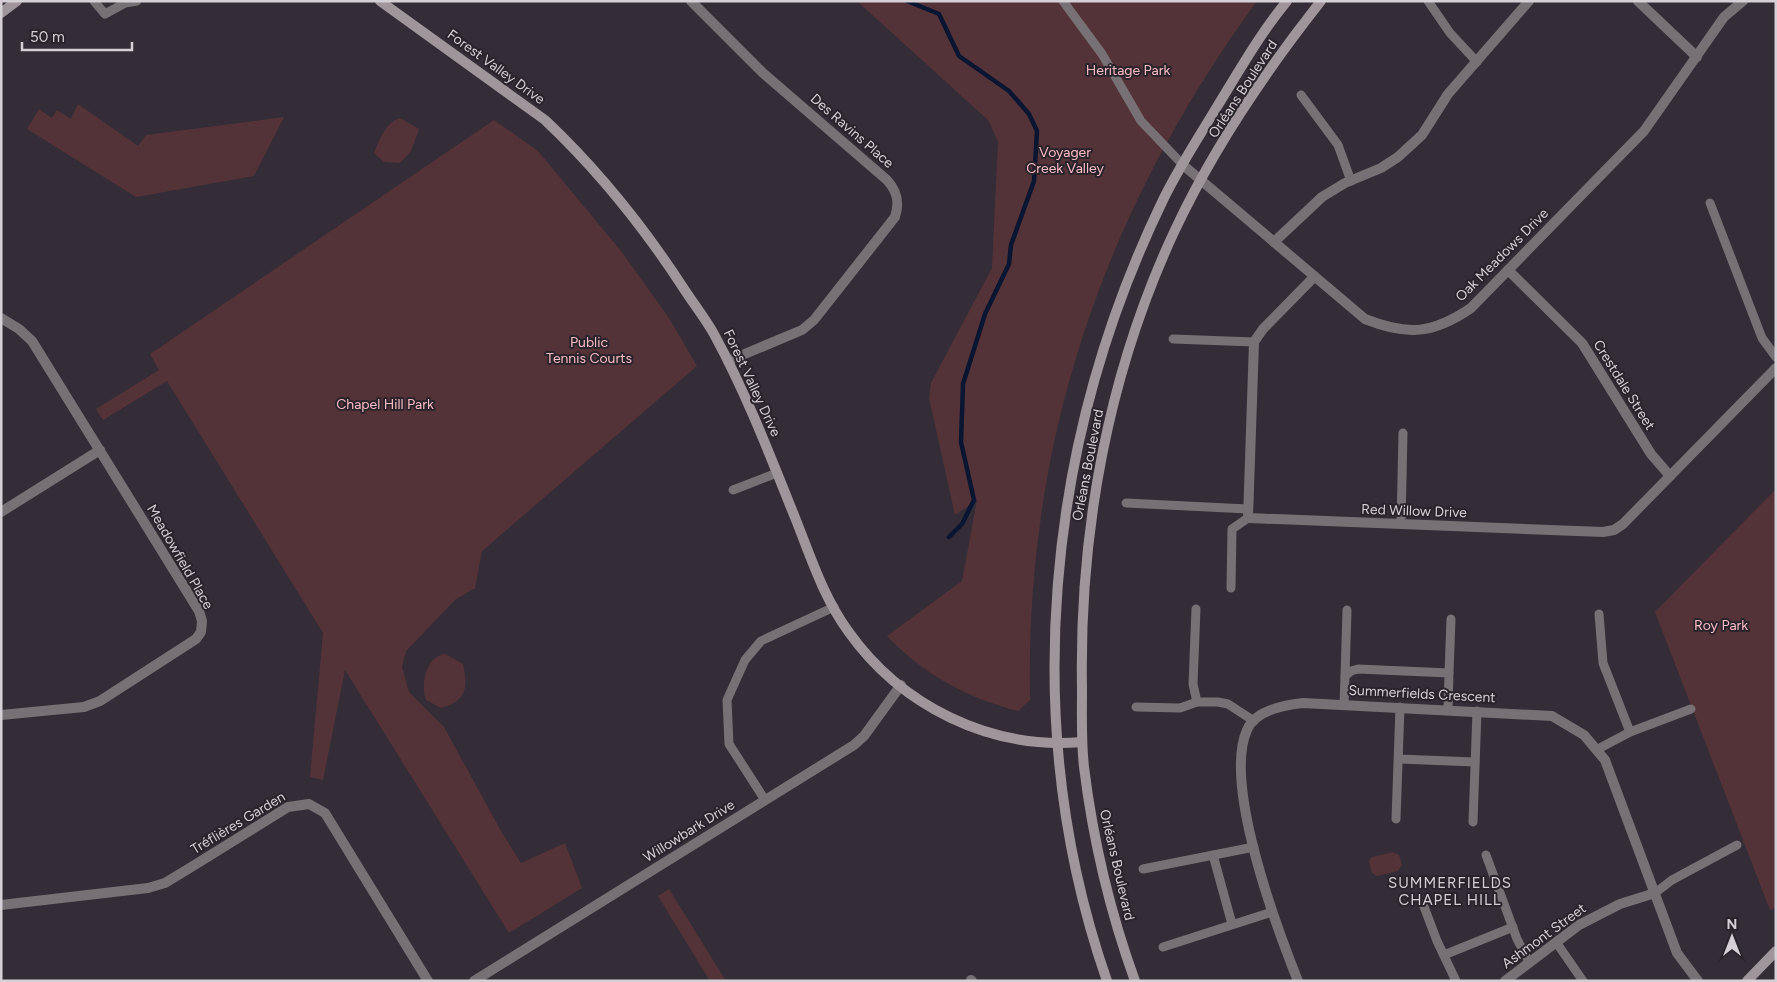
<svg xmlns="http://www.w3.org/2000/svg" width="1777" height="982" font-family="Figtree,sans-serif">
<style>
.green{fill:#543338}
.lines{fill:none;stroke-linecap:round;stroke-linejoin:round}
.stream{stroke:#0a1532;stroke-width:4.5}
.lane{stroke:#777074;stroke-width:9}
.street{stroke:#777074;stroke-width:10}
.secondary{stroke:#9f959a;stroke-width:10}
.labels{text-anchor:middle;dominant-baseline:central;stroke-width:4;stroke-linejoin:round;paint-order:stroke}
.street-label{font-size:14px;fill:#d5d0d6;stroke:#2a232c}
.park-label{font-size:14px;fill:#fdbec5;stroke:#2a232c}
.neighbourhood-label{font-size:15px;letter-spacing:1px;fill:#d5d0d6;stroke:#2a232c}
</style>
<rect width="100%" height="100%" fill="#342c36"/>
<g class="green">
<path d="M857 1H1257C1104 211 1025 440 1030 700L1018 711C967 698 923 674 887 636L962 581 977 500 955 515 929 398 931 383 992 268 998 142 989 121Z"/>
<polygon points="78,104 138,146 146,135 284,117 254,176 136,197 27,129 39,109 52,118 57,110 71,119"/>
<path d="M400 118 419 129 411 151 400 163 384 162 374 153C380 139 385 123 400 118Z"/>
<polygon points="494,120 538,151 621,251 669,318 697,366 482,551 475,588 456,599 406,651 402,667 409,692 444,727 501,831 521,863 565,843 582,888 509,933 345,670 323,780 310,777 323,633 167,381 103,420 96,409 159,370 150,354"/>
<polygon points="1776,489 1776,907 1770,910 1655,612"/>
<path d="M445 654 463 664C468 687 467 701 441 708L426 700C420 685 426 656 445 654Z"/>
<polygon points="1393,852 1399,855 1402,865 1398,871 1377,876 1372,873 1369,861 1372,857"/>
<polygon points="669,889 726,981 710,981 658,896"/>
</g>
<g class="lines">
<polyline class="stream" points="907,1 939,14 959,56 1009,91 1029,114 1037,131 1034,181 1011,245 1009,264 985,314 963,384 961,442 974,500 962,524 949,537"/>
<g class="lane">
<polyline points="94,1 105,14 125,3 137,1"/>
<polyline points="1063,1 1102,54 1141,121 1183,165"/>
<polyline points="1428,1 1450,33 1477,62"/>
<polyline points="1301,95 1338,145 1351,181"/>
<polyline points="1710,203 1762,338 1776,357"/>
<polyline points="1173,339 1254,342"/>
<polyline points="733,490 777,473"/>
<polyline points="1126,503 1248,509"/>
<polyline points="1401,524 1403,433"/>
<polyline points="1231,588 1232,529 1248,518"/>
<polyline points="1196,609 1193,684 1197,702"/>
<polyline points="1599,614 1603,663 1630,732"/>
<polyline points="1449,673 1451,619"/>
<polyline points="1345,676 1347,610"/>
<polyline points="1344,704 1345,676 1351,671 1358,669 1449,673 1448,710"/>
<polyline points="1136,707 1180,708 1197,702 1218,702 1228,704 1254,721"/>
<polyline points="1598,749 1630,732 1691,709"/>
<polyline points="1399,759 1475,762"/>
<polyline points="765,800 729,744 727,700 745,660 761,641 834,607"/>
<polyline points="1396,819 1400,707"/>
<polyline points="1473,822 1477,711"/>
<polyline points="1213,855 1232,924"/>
<polyline points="1486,855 1517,939 1529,962"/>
<polyline points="1143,869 1254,847"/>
<polyline points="1655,893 1672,880 1737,845"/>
<polyline points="1423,904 1437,941 1456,981"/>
<polyline points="1556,942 1583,981"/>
<polyline points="1163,947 1272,912"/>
<polyline points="1444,955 1513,927"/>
</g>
<g class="street">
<path d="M691 1 763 73 887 180C897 191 900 202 895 217L814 320 802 330 728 361"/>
<polyline points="1638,1 1697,57"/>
<path d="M1183 165 1365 319C1408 336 1433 334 1471 308L1644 131 1724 17 1743 1"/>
<polyline points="1274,242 1322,197 1345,183 1381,168 1398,157 1422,135 1448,94 1529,1"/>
<polyline points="1508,270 1582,343 1651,454 1670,476"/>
<polyline points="1314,277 1263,329 1254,342 1248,518 1603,532 1614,530 1623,524 1776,368"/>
<polyline points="1,318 19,329 32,341 199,611 202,621 201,632 196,639 100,701 84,707 1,715"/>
<polyline points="1,512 100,450"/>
<polyline points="1,905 148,888 165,883 193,866 288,807 309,804 325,813 428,981"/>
<polyline points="971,980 972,981"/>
<polyline points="474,981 854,745 864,736 901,685"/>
<path d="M1298 981C1276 926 1223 784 1247 730 1255 710 1284 705 1303 703L1552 716 1584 735 1605 760 1677 953 1698 981"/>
<polyline points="1505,981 1579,925 1620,904 1655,893"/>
</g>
<g class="secondary">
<path d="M380 1 545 120C599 171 646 230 686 292 696 307 707 321 715 336 747 395 771 458 796 520 811 558 824 598 848 631 901 706 990 750 1082 742"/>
<polyline points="1,13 17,1"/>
<path d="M1107 981C1018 725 1046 442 1163 200 1178 169 1197 140 1215 110 1238 73 1259 35 1287 1"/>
<path d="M1135 981C1110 912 1093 840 1084 767 1081 741 1082 715 1082 689 1079 532 1108 373 1175 230 1213 149 1265 72 1321 1"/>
<polyline points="1747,981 1776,951"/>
</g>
</g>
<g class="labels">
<g class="street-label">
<text transform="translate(496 67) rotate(36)">Forest Valley Drive</text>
<text transform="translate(1243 89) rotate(-57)">Orléans Boulevard</text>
<text transform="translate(852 131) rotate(41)">Des Ravins Place</text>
<text transform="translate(1502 255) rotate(-45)">Oak Meadows Drive</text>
<text transform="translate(752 383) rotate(65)">Forest Valley Drive</text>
<text transform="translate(1624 385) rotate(58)">Crestdale Street</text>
<text transform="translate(1088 465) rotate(-79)">Orléans Boulevard</text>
<text transform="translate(1414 511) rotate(2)">Red Willow Drive</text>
<text transform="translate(180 557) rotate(60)">Meadowfield Place</text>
<text transform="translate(1422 694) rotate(3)">Summerfields Crescent</text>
<text transform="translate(238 823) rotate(-31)">Tréflières Garden</text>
<text transform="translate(689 831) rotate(-32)">Willowbark Drive</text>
<text transform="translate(1117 865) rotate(77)">Orléans Boulevard</text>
<text transform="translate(1544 936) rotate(-36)">Ashmont Street</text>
</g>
<g class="park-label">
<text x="1128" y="70">Heritage Park</text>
<text x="1065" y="152">Voyager<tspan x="1065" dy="16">Creek Valley</tspan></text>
<text x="589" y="342">Public<tspan x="589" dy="16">Tennis Courts</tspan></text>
<text x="385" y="404">Chapel Hill Park</text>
<text x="1721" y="625">Roy Park</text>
</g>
<g class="neighbourhood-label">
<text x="1450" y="883">SUMMERFIELDS<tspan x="1450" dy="17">CHAPEL HILL</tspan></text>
</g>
</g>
<rect width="1777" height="982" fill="none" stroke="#d5d0d6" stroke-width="5"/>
<g transform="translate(1732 937)" stroke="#2a232c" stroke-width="4" paint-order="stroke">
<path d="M0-4L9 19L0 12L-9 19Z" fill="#d5d0d6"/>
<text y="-8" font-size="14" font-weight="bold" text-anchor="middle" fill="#d5d0d6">N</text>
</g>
<path d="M22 42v8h110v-8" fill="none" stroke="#d5d0d6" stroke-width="2.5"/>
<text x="30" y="42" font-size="15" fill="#d5d0d6" stroke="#2a232c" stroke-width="4" paint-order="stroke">50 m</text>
</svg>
